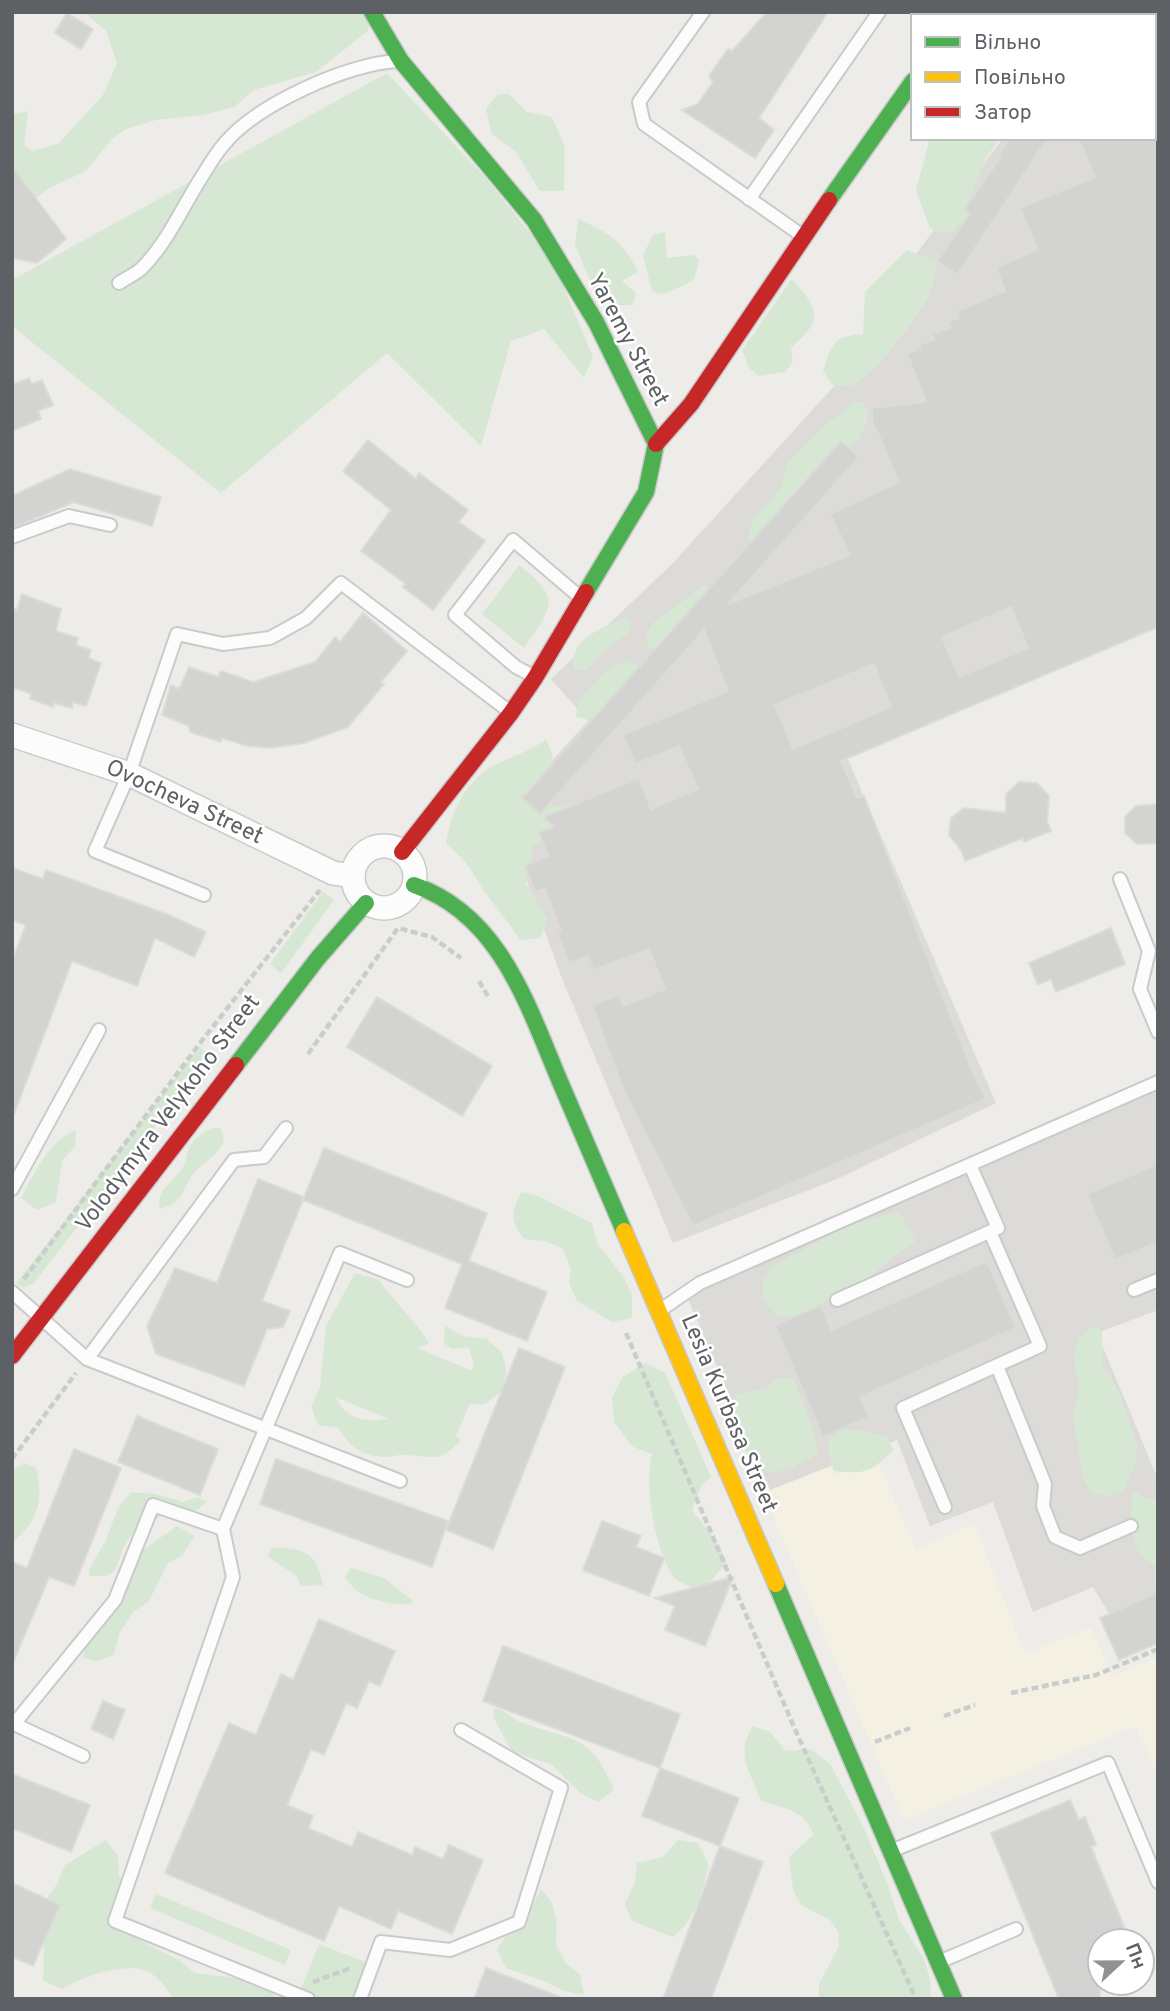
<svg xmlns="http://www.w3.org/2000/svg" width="1170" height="2011" font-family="Overpass,sans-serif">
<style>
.commercial{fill:#f5f1e2}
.industrial{fill:#dddbd8}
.green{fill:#d6e8d4;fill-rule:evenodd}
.building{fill:#d3d3d1;stroke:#dcdbd7;stroke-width:2;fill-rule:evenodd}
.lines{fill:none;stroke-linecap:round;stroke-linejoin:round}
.lane-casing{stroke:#c9caca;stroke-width:16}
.street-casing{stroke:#c9caca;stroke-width:26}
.fast-casing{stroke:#c8c8c8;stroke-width:19}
.slow-casing{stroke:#c8c8c8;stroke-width:19}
.jam-casing{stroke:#c8c8c8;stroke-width:19}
.path{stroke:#c9cecb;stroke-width:4.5;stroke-dasharray:7 3.5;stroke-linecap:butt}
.lane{stroke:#fcfcfc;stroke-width:12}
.street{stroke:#fcfcfc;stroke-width:23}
.fast{stroke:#4caf50;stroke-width:16}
.slow{stroke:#ffc107;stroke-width:16}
.jam{stroke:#c62828;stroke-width:16}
.labels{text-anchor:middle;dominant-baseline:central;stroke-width:5;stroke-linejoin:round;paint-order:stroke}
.street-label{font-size:23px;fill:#5d6165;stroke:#fff}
</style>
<rect width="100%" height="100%" fill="#edece8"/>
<polygon class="commercial" points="822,1457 836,1475 876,1458 916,1550 974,1524 1025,1654 1091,1627 1112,1676 1158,1657 1158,1776 1135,1726 904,1820 759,1483"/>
<g class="industrial">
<polygon points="1093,12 1158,12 1158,626 847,757 996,1103 837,1179 673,1243 561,976 522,868 520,796 588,721 551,679 672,564 875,341 877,306 1003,138 1154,138 1154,16 1091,16"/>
<polygon points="1158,1085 1158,1310 1097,1333 1158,1479 1158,1628 1125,1640 1093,1587 1033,1612 993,1502 930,1526 897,1440 770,1490 684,1290"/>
</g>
<g class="green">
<polygon points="84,12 372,12 368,31 316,72 254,90 234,107 203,115 156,120 126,129 112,139 86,171 47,189 12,218 12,114 28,111 24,145 32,151 58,144 103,95 117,63 106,31"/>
<polygon points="1038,12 1101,12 1099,16 1037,16"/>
<polygon points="387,73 486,178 553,262 593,357 584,378 544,329 511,341 481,446 387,353 221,493 12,326 12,280"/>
<polygon points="498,94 509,94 527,112 552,117 565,147 564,191 540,191 516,152 491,133 486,109"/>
<polygon points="930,138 1000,138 986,158 965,208 970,213 953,231 935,232 929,226 916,190"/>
<path d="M578 219C609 233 622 240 638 272L622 281 636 293 633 305H608L595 292 575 245Z"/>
<polygon points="665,232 667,258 693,255 699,260 694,280 665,294 652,292 643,255 653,235"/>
<path d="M907 250 937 261C935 271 934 284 930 293 921 313 870 383 849 386 844 387 837 385 832 385L823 371C832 345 832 336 863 334L865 292Z"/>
<path d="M792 279C820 311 824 319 791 348L793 362 785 372 759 376 749 368 742 350Z"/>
<path d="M857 402 863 403 869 415 859 440 837 458 751 548C741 518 768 511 780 489 784 481 784 471 788 464 799 448 840 411 857 402Z"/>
<path d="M519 565C563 599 552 608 524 648L482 614Z"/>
<polygon points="706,584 708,593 671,644 649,649 646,635 653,623"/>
<path d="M626 617 631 625 627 634 603 652 586 670 574 669C570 636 601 630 626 617Z"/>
<polygon points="630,660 639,666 633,684 596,721 576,717 578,701 607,670"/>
<path d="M546 739C557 765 556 773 540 795L556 807 576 805 554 840 534 844 526 884 548 919 540 938 520 940C509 922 496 908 484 891 471 870 466 859 446 844 450 813 467 778 497 764 515 755 529 752 546 739Z"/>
<polygon points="323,892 334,900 281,973 270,964"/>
<polygon points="199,1047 211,1055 33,1284 23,1287 16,1284"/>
<path d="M212 1128H221L224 1141C216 1157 209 1158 197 1170 181 1185 188 1202 160 1209 156 1188 174 1183 183 1167 186 1162 186 1156 188 1151 193 1138 200 1134 212 1128Z"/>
<path d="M76 1130 75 1146 62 1161 56 1202 37 1210 21 1198C36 1171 47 1143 76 1130Z"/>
<path d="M521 1192 538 1196 592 1223 597 1243 623 1276 632 1295V1318L612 1322 577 1301 569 1283 571 1269 563 1249 545 1241 524 1239C509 1219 511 1215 521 1192Z"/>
<polygon points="898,1211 910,1229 915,1242 893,1257 867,1280 843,1287 826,1301 800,1315 776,1316 763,1298 763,1280 771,1267 849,1225"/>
<path d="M355 1273 379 1280C394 1303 416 1320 429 1344L418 1348 472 1371 474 1366 469 1347 452 1349 444 1343 445 1326 463 1336 487 1339 502 1353 507 1372 501 1392 485 1404H470L456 1436 461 1440C439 1463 437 1457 408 1455 401 1454 393 1457 386 1457 363 1457 350 1447 338 1428L318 1425 311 1406 320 1387 326 1326ZM336 1397 388 1419C366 1423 345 1419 336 1397Z"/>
<polygon points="1096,1325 1102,1331 1103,1365 1120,1394 1137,1445 1136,1463 1125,1489 1108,1496 1091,1493 1083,1479 1073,1413 1079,1390 1074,1355 1078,1338"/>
<path d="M645 1363 665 1373 711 1477 702 1484 692 1510 717 1542 727 1562 710 1582 693 1588C687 1585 678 1582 674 1577 654 1549 644 1486 652 1454L633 1447 614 1422 612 1397 623 1377Z"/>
<path d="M793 1378 815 1434 818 1454C791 1468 780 1479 751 1465L730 1409 737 1394 765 1389 777 1379Z"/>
<path d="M842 1429 863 1430 876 1435 887 1436 893 1450C870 1473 866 1474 834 1471L829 1455V1440Z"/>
<path d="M25 1463 36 1468C44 1501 38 1520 12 1544V1470Z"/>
<path d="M1134 1490 1145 1498 1158 1500V1586H1155V1565C1151 1562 1145 1559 1141 1555 1128 1540 1130 1508 1134 1490Z"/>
<path d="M131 1492 156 1494 183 1502 198 1497 206 1502C192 1517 182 1517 163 1514L148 1526 134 1531 123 1548 115 1571 106 1576H90L89 1570 106 1540 118 1508Z"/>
<polygon points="177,1526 194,1536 182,1556 168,1563 149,1601 133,1612 120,1632 114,1655 97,1661 83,1658 91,1617 124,1581 140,1552"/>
<path d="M271 1548C302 1547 318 1552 323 1585L301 1586 297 1576 268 1557Z"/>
<path d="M351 1568 384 1578 414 1602C402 1608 369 1600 357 1591 353 1588 349 1582 345 1578Z"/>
<path d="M494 1708C507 1710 512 1719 523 1723 574 1742 590 1732 614 1790L598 1802 580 1793 551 1764 512 1752 493 1716Z"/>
<path d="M753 1726 770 1732 786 1751 810 1749 830 1764 864 1828 889 1888 899 1920 924 1959 930 1979 931 1997 929 1999H819V1984L838 1948 839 1933 830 1920 801 1905 793 1890 789 1857 813 1835C807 1811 782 1807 761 1801 750 1771 735 1755 753 1726Z"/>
<path d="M106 1840 118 1856 119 1876 133 1892 123 1910 126 1930 143 1942 179 1960 195 1973 235 1978 273 1990 275 1999H175C168 1991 160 1979 152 1974 130 1959 82 1977 62 1989L43 1981 45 1901 57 1884 65 1865Z"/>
<path d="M678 1840 698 1843 709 1865C702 1892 695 1920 673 1937L632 1921 625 1904 635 1882 637 1863 663 1857Z"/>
<polygon points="541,1889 552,1903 557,1923 556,1944 565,1962 580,1975 584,1995 565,1991 544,1981 506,1968 497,1949 508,1933 527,1926 532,1907"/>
<polygon points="156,1894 291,1950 285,1965 150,1908"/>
<polygon points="319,1944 368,1963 355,1997 321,1999 300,1991"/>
</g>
<g class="building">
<polygon points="767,12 828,12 759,118 774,130 755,158 682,110 698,104 713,82 709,76 728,49 732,51"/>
<polygon points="67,13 93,29 81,49 55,33"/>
<polygon points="1010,138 1048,138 957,275 937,261 970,213 965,209 1000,158 997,157"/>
<path d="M1078 138H1158V627L841 761 857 798 864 796 972 1071 986 1099 693 1226 623 1089 592 1005 619 995 623 1006 665 989 649 949 593 970 588 956 569 963 557 932 561 931 545 889 535 892 525 866 548 856 539 832 554 827 544 817 639 778 651 809 698 789 679 746 635 764 623 735 728 691 704 630 540 814 522 798 841 441 859 457 728 604 850 555 830 514 899 482 872 420V408L926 402 907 354 920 349 919 345 934 339 932 334 950 328 948 322 959 318 957 311 1005 291 996 267 1038 250 1020 208 1095 177ZM1011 607 1028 648 959 677 942 637ZM874 664 891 707 793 749 775 705Z"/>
<polygon points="12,166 66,239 37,263 12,258"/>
<polygon points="29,378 32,384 42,380 53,405 38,411 41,419 12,431 12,385"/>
<polygon points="368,440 416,479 419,473 468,510 459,522 485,541 433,610 403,587 406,584 361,551 391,510 343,471"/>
<polygon points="70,469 161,497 152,526 74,502 12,528 12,496"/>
<polygon points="22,594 61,609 56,631 78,638 76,645 91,650 88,658 101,663 86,706 73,702 72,708 54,703 53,707 30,699 32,694 12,687 12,608 17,610"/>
<polygon points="363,613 407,651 381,682 384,684 348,727 304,743 270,748 248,746 222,738 221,742 190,732 189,726 162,715 171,685 179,689 189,667 218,677 221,671 253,682 315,662 335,637 340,642"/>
<polygon points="1019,782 1037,783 1049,796 1047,821 1051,831 1024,842 1023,838 965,861 961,850 949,835 951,818 964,808 1006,813 1006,794"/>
<polygon points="1158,804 1158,843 1137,844 1125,833 1125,817 1136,806"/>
<polygon points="12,868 43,879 46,870 169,915 206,932 194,957 155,938 137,986 72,961 14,1114 12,1114 12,961 26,925 12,920"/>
<polygon points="1111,928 1125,964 1056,992 1051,979 1038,985 1029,963"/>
<polygon points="377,997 492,1066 462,1116 347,1047"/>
<polygon points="324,1148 487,1213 469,1261 547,1292 527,1341 445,1308 462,1264 303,1200"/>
<polygon points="1158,1164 1158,1242 1115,1260 1087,1194"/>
<polygon points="258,1179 304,1197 262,1301 290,1311 283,1327 267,1329 244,1386 156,1354 147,1326 175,1268 217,1283"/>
<polygon points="987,1261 1016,1328 860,1397 869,1417 823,1437 775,1325 821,1305 831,1330"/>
<polygon points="519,1348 565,1367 493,1549 446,1530"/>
<polygon points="137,1416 218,1449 200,1495 118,1462"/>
<polygon points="74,1449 121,1468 74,1586 49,1577 12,1665 12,1562 27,1568"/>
<polygon points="276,1459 448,1521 432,1567 260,1504"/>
<polygon points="602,1521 641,1536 636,1547 664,1558 649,1596 583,1570"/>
<polygon points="733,1577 705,1646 665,1630 675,1606 655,1598"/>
<polygon points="1158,1592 1158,1643 1119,1660 1100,1618"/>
<polygon points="319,1619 395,1651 380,1686 369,1681 357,1708 346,1703 324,1755 311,1749 287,1805 313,1816 308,1828 352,1847 358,1832 412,1855 415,1847 443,1859 449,1845 483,1860 452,1934 398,1911 391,1929 339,1906 324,1941 165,1873 229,1723 256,1735 281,1674 293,1680"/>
<polygon points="503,1646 680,1714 660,1768 483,1701"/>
<polygon points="103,1701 125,1710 113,1739 91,1729"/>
<polygon points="660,1768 739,1798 720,1846 642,1816"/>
<polygon points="12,1774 90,1805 71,1852 12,1828"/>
<polygon points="1070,1800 1079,1820 1085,1817 1096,1845 1091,1847 1130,1941 1100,1941 1100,1999 1059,1999 991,1833"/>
<polygon points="720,1846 763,1862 711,1999 663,1999"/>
<polygon points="12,1883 60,1905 33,1966 12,1957"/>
<polygon points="486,1968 560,1997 560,1999 474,1999"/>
</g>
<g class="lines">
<defs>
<g id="lane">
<polyline points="703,12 639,102 644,124 804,237"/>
<polyline points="749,199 879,12"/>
<path d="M119 283C126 278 136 274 142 268 167 243 182 208 201 178 208 167 216 153 225 143 258 104 347 64 397 61"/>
<polyline points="12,537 69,516 110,525"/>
<polyline points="535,677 516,667 455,615 513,540 581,598"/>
<polyline points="1120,879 1149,951 1140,989 1158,1032"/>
<polyline points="204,895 95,851 129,774 177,634 223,644 270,638 306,618 341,583 510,712"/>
<polyline points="12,1189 99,1030"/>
<polyline points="1134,1290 1158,1280"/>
<polyline points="12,1292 87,1359 400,1481"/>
<polyline points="837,1300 998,1228 970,1165"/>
<polyline points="659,1311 700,1283 1158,1082"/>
<polyline points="87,1359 234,1160 264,1157 286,1128"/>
<polyline points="997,1366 1045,1484 1043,1506 1055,1537 1080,1548 1131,1526"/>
<polyline points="945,1507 903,1408 1040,1346 990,1232"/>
<polyline points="83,1756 14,1724 115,1600 153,1505 223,1529"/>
<polyline points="891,1851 1108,1763 1158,1882"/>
<polyline points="939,1962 1016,1929"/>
<polyline points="308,1999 115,1921 233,1577 223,1529 340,1253 407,1280"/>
<polyline points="360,1999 381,1942 450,1950 519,1922 561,1788 461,1730"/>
</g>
<g id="street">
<polyline points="961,16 963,12"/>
<polyline points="12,735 129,774 333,873 353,876"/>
<circle cx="384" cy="877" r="31"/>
</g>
<g id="fast">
<polyline points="372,12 401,61 534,220 596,322 656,444 646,492 586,592"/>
<polyline points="829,200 913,81"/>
<path d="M414 885C501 915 528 1007 561 1084 582 1133 603 1182 624 1231"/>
<polyline points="236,1065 318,958 366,903"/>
<polyline points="776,1584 954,1999"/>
</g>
<polyline id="slow" points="624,1231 776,1584"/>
<g id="jam">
<polyline points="656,444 691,404 829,200"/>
<polyline points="402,852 511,713 535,678 586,592"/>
<polyline points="12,1356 236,1065"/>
</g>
</defs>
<use href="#lane" class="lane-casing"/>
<use href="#street" class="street-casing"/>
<use href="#fast" class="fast-casing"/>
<use href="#slow" class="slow-casing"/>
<use href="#jam" class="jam-casing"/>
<g class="path">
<polyline points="479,981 489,998"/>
<polyline points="308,1054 398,928 432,937 461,958"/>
<polyline points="24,1279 200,1043 320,890"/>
<polyline points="626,1333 794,1727 916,1999"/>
<polyline points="12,1459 76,1373"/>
<polyline points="1011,1693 1096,1675 1158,1649"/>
<polyline points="944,1716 975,1705"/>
<polyline points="875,1742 910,1728"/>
<polyline points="313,1982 351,1968"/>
</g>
<use href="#lane" class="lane"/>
<use href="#street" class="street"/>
<use href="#fast" class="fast"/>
<use href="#slow" class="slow"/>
<use href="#jam" class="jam"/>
</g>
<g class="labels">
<g class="street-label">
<text transform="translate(627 340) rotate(62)">Yaremy Street</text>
<text transform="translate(184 803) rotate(25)">Ovocheva Street</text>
<text transform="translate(169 1114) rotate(-53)">Volodymyra Velykoho Street</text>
<text transform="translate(728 1414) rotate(67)">Lesia Kurbasa Street</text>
</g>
</g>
<rect width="1170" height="2011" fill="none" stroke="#5d6165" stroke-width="28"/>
<rect x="911" y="14" width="245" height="126" fill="#ffffff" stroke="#bec0c1" stroke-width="2"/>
<rect x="925" y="37" width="35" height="10" fill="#4caf50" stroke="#bec0c1" stroke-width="2"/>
<text x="974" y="49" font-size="21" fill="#5d6165">Вільно</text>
<rect x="925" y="72" width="35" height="10" fill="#ffc107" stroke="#bec0c1" stroke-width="2"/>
<text x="974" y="84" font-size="21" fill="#5d6165">Повільно</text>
<rect x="925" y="107" width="35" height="10" fill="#c62828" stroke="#bec0c1" stroke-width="2"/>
<text x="974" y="119" font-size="21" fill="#5d6165">Затор</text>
<g transform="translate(1121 1962) rotate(68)"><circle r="33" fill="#ffffff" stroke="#bec0c1" stroke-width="2"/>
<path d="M0-5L12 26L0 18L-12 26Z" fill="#8f9293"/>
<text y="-10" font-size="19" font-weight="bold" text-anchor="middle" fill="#5d6165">Пн</text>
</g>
</svg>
